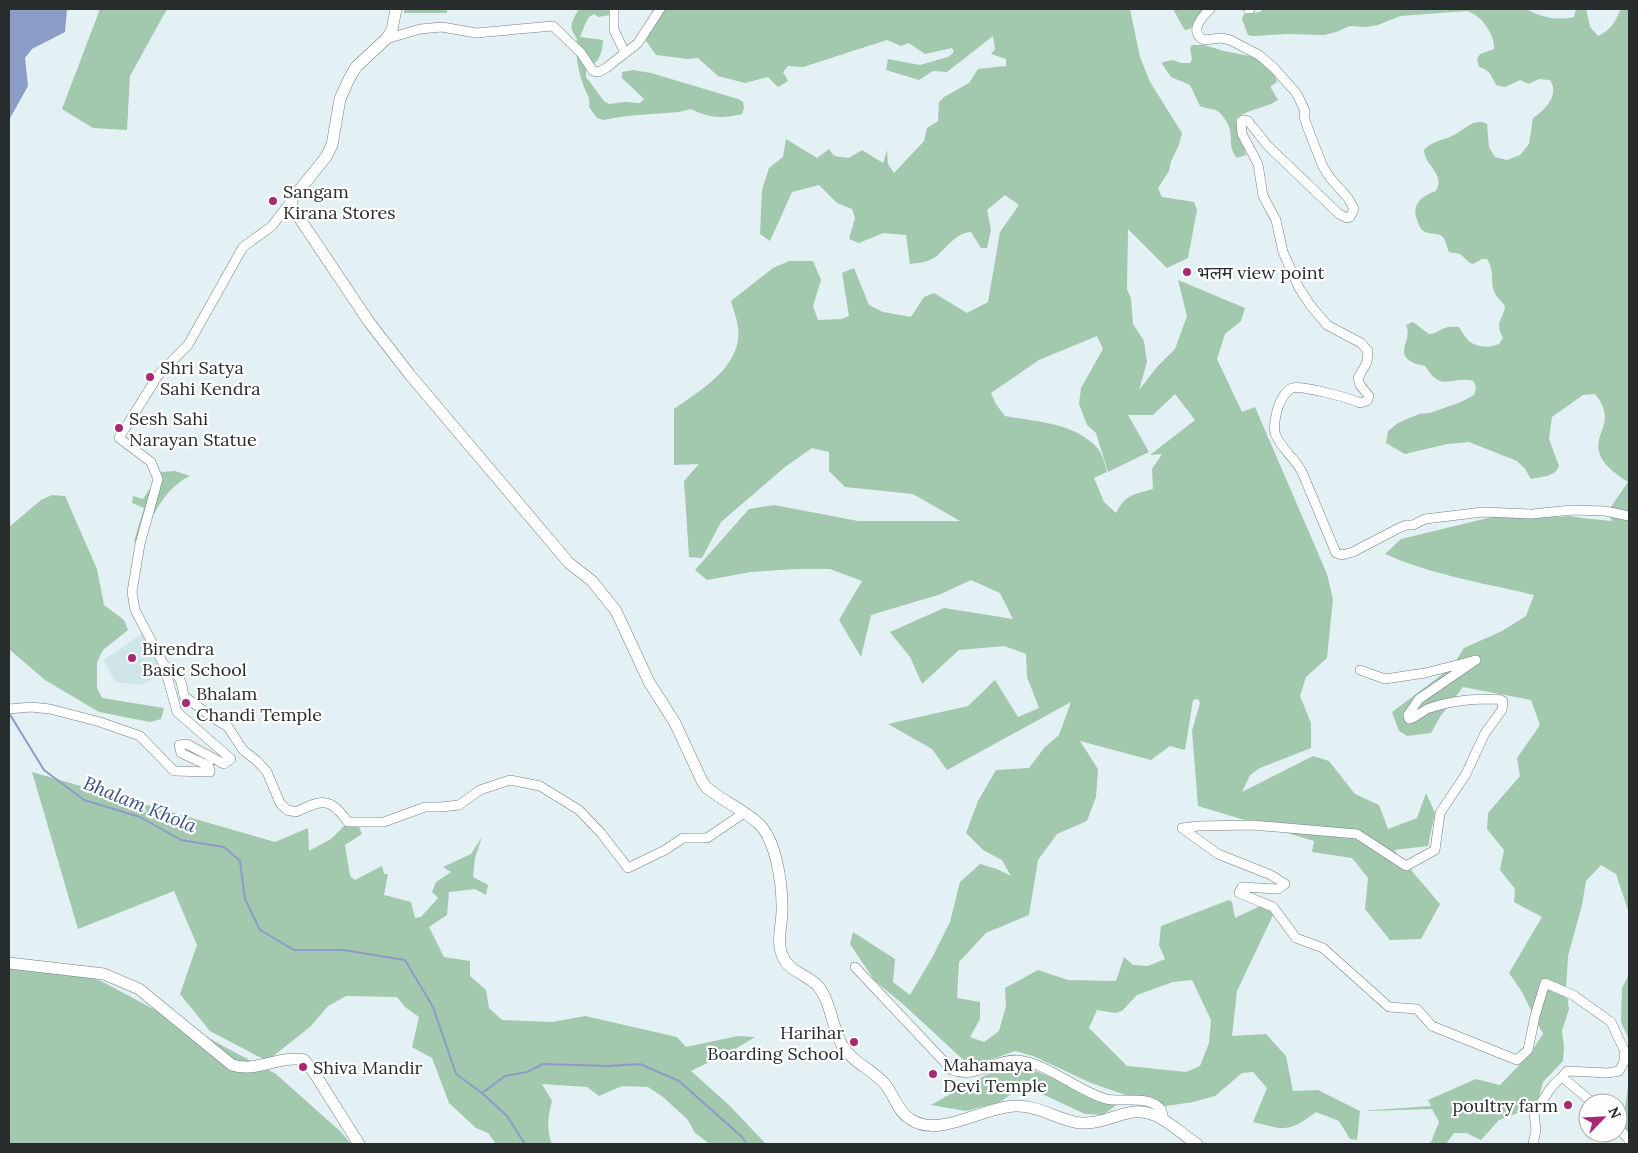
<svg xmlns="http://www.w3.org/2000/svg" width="1638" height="1153" font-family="Lora,'Noto Sans Devanagari',serif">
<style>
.built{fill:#cfe5e9}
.green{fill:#a2c8ad;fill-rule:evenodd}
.water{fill:#8b9dc6}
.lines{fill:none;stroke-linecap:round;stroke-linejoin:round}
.stream{stroke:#8b9dc6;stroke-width:2}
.minor-casing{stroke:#738082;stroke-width:10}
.major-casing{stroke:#738082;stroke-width:12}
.minor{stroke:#fff;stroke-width:9}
.major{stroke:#fff;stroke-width:11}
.poi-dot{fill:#a92773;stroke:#fff;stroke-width:2}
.labels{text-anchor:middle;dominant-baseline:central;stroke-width:4.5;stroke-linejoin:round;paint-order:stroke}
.poi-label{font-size:18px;fill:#272c2d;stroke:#fff;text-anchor:start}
.water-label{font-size:19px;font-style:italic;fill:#3a5187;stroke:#fff}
</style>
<rect width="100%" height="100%" fill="#e3f1f4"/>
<polygon class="built" points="143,633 164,673 141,685 115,682 104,660"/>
<g class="green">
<polygon points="100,9 167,9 130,76 127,130 93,128 62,109"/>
<rect x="404" y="9" width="43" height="4"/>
<path d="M579 9H611L610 15 598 17 594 14 589 17 586 22 580 37 603 40C602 56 599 61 586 71V77L604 101 609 104 625 102 640 103 644 99 622 78V72L633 70 651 73 738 99 743 102 744 108 742 114C722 119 709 118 691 109L679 112 626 116 603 120 597 118 589 107C591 95 586 95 583 84 579 74 574 49 577 39 568 25 571 23 579 9Z"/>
<path d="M656 9H1130L1140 57 1150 82 1182 133 1179 145 1171 161 1169 171 1158 188 1162 197 1194 202 1197 210 1188 258 1167 268 1128 229 1127 289 1131 299 1133 324 1144 341 1147 362 1139 390 1157 367 1175 349 1187 316 1178 280 1245 308 1241 321 1225 334 1217 359 1242 412 1255 407 1327 574 1333 599 1327 658 1306 677 1300 696 1311 723V748L1260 768 1250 775 1242 792 1313 756 1329 761 1355 794 1379 805 1388 829 1417 818 1426 793 1435 813 1428 846 1394 850 1440 904 1421 939 1390 940 1365 909 1368 878 1352 858 1312 852 1314 841 1198 806 1192 731 1200 703 1198 699 1193 700 1185 750 1170 746 1151 760 1080 741 1098 769 1096 797 1087 821 1057 834 1038 860 1029 915 986 933 959 962 957 998 980 1002V1019L970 1037 984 1042 999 1031 1006 1006 1005 988 1038 970 1068 980 1116 981 1124 957 1133 965 1148 966 1165 959 1159 945 1161 926 1229 900 1232 902 1235 918 1260 906 1274 913 1237 991 1232 1036 1266 1034 1286 1056 1293 1091 1318 1090 1360 1111 1431 1106 1428 1100 1476 1079 1500 1085 1529 1055 1543 1034 1522 992 1509 973 1542 917 1514 902 1515 889 1500 870 1504 850 1487 829 1488 813 1520 776 1517 758 1540 725 1531 700 1463 687 1440 717 1431 733 1407 736 1399 731 1392 712 1452 667 1464 648 1502 631 1526 616 1534 595C1484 583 1432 575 1385 554L1401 539 1492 517 1546 516 1558 517 1570 516 1582 518 1612 521 1608 511 1628 482C1619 476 1607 468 1602 459 1588 434 1620 425 1595 394L1583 395 1552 417 1549 439 1559 466C1554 478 1542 476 1531 479L1525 469 1517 461 1469 442 1447 444 1405 454 1386 443 1388 431 1398 423 1419 414 1430 413 1461 402 1474 395 1476 387 1474 382 1471 380C1446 378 1441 391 1425 366 1420 364 1416 365 1412 362 1394 352 1413 341 1406 325L1413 322 1429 334C1442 333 1440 325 1459 327 1462 331 1464 336 1468 340 1476 348 1490 348 1499 344L1503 338C1494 320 1503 322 1505 306 1501 301 1494 294 1493 288 1491 277 1494 269 1487 259H1482L1473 264 1470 263 1460 254 1449 252C1447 248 1446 241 1443 237 1438 232 1431 235 1425 232 1421 230 1419 226 1418 222 1410 205 1421 196 1436 191 1446 174 1424 165 1424 150 1432 141 1441 141 1452 136 1464 131 1473 117 1487 124L1489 147 1495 157 1507 160 1520 155 1529 144 1533 118C1545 110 1560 95 1550 80L1539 79 1529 84 1520 80 1505 87 1496 85C1491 75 1490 70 1479 67L1477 59 1480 54 1494 49C1495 34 1481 15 1467 11L1400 16 1378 25 1366 27 1350 26 1336 32 1324 35 1287 34 1253 36 1248 35 1242 19 1244 14 1260 12 1263 9H1525C1542 17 1555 21 1574 17L1576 9H1586L1590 27 1598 36C1611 30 1615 22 1621 9H1629V913L1616 874 1601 865 1586 881 1582 905 1568 956 1566 989 1569 1009 1562 1031 1564 1048 1563 1061 1543 1082 1537 1106 1499 1120 1481 1140 1466 1133H1454L1446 1144H1427L1431 1142 1439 1122 1432 1109 1360 1111 1357 1140 1350 1139 1339 1121 1316 1112C1288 1133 1286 1130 1253 1122L1267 1088 1253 1072 1242 1073 1215 1096 1193 1102 1160 1107 1091 1083 1033 1056 1015 1051 971 1067 904 1005 875 981 850 944 853 932 895 959 893 982 910 995 933 956 950 922 960 882 980 864 997 869 1011 876 1002 860 983 850 966 833 978 801 996 770 1029 768 1044 748 1059 735 1071 702 947 770 932 749 888 724 968 706 995 680 1018 717 1039 708 1027 677 1026 654 1004 646 959 650 922 684 910 657 890 632 944 608 1013 619 1000 593 971 580 941 594 871 615 861 657 839 620 862 581 830 569H796L751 572 707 580 695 570 749 509 774 505 858 521H960L913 494 845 487 829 471V452L812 448 785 467 721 522 702 558 689 557 684 481 699 464 674 465V409C701 390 743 366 738 327 737 318 733 309 731 301L773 268 789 261H813L821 280 813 306 818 320 842 319 849 316 842 273 854 268 869 305 883 312 911 317 924 297 934 293 967 313 988 302 1000 232 1019 205 1005 195 987 210 991 230 987 248H981L971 232C954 233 947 249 934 258 928 262 917 263 910 264L906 235 883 233 859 243 849 239 855 218 852 209 837 203 819 185 792 192 770 241 760 234 762 190 769 168 783 157 786 139 817 158 829 149 834 156 849 158 862 150 883 163 887 150 888 164 894 173 924 141 927 128 938 121 939 102 944 97 969 83 978 69 1006 66V59L991 54 995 49 993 36 947 72 933 71 919 80 886 70 888 59 920 65 948 57 954 52 952 48 925 54 909 43 901 46 887 40 803 67 788 66 783 72 788 81 778 87 768 77 745 83 718 76 698 58 687 59 656 55 644 38 652 11ZM1097 336 1103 349 1081 388 1079 404 1087 425 1096 433 1108 472 1149 452 1128 415H1153L1175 394 1195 420 1150 455 1162 454 1152 469 1153 489C1134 494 1125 495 1116 513L1104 502 1094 478 1107 472C1105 465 1103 456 1099 450 1077 423 1037 422 1005 416L996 404 991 393 1039 360ZM1192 980 1211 1020 1209 1043 1200 1066 1186 1072 1127 1066 1089 1028 1097 1010 1115 1013 1122 1011 1137 995 1173 982Z"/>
<polygon points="1173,9 1206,9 1192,28 1186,30 1184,29"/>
<path d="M1192 45H1204L1224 51 1255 57 1270 71 1275 76 1277 82 1271 86V88L1278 100C1266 108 1245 110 1236 119L1246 155 1237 158C1225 144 1237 135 1224 118 1221 114 1223 115 1219 112 1214 108 1206 109 1200 106L1190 85 1171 77 1162 64 1163 62 1173 60 1181 63H1190L1192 59 1190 48Z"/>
<path d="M175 471 190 476C165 487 150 519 140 544L134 541 144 508 132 503 133 496 143 499 161 472Z"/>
<polygon points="52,495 65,496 97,569 104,605 124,620 128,630 103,650 97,662 97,688 102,698 164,708 161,719 150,722 99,712 45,680 9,649 9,527 41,500"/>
<path d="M32 772 275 842 308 828 309 851 331 839 348 822 359 827 362 834 345 845 350 876 355 880 382 866 384 874H388L384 895 411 902 415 918 421 917 438 898 432 892 436 882 451 872 443 867 471 854 482 837 475 858 473 877 488 885 486 895 475 889 449 892 447 915 429 927 444 957 470 961V976L486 990 489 1008 502 1020 552 1022 585 1016 677 1037 686 1047 738 1036 755 1037 732 1051 691 1071 730 1106 766 1144H710L695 1133 688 1120 663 1097 648 1087 622 1086 599 1096 587 1087 542 1084 552 1101C548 1116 546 1129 552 1144H496L488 1133 476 1128 449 1103 432 1058 412 1047 419 1017 405 1007 397 997 346 996 328 1006 311 1026 267 1061 210 1031 180 994 197 945 174 891 78 929Z"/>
<polygon points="9,957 99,980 276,1074 341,1132 351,1144 9,1144"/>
<polygon points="1629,974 1629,1040 1621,1022 1622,988"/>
<polygon points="1007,1065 1033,1070 1119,1103 1103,1115 1085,1114 1042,1094 1016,1091 1000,1102 966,1111 931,1105 971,1082"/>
<polygon points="1629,1080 1629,1139 1623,1120"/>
</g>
<polygon class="water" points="9,9 67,9 65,32 32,49 25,58 28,86 9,120"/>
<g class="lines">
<g class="stream">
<polyline points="9,713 44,770 84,800 140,817 181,840 224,847 240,861 245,899 260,930 294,950 343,950 405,960 433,1007 456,1074 482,1093 505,1076 527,1072 543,1064 608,1066 640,1064 679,1081 742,1137 747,1144"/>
<polyline points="482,1093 507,1116 525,1144"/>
</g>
<defs>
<g id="minor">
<polyline points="614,9 614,30 625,53"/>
<path d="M1210 9C1202 17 1188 32 1204 40L1221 38 1230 40 1259 55 1274 68 1297 94 1305 111 1304 117 1307 126 1323 167 1331 179 1348 198 1354 209 1350 217 1347 218 1339 214 1268 146 1248 121 1243 120 1241 122 1242 134 1258 164 1263 196 1276 220 1283 252 1299 288 1311 306 1327 325 1361 343 1368 351 1367 362 1358 378 1360 385 1369 396 1367 401 1360 403C1350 398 1301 385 1292 388 1285 391 1281 400 1278 407 1276 415 1273 425 1275 433 1280 448 1295 458 1302 472L1336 553 1342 555 1353 552 1397 529 1406 525H1413L1425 519 1483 512 1532 514 1572 510 1605 511 1629 516"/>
<polyline points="1248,9 1250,9"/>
<polyline points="386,39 420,29 442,27 476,33 553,26 581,53 593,71 599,72 606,68 638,43 660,9"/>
<path d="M164 665C180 674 181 678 184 696L212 717 228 727 243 750 257 761 267 772 280 803 287 810 296 812C322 799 330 797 348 822H384L425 807H441L459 805 480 790 510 780 540 786 579 810 601 833 628 868 665 850 683 838H707L744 813"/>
<path d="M1360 670 1385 679 1425 673 1476 660 1419 699 1408 715 1409 719C1417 718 1422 710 1430 708 1453 700 1474 699 1498 699L1503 701 1502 710 1485 733 1466 774 1440 813 1435 850 1406 866 1357 834 1252 825 1198 826 1182 828 1218 854 1271 875 1285 884 1278 889 1242 887 1239 893 1273 907 1296 938 1323 948 1389 1007 1417 1009 1432 1026 1517 1060 1528 1050 1535 1016 1545 983 1573 995 1611 1022 1624 1050V1062L1619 1071 1608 1073 1567 1071 1562 1077 1593 1103"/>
<polyline points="9,709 31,707 50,709 100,722 140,736 174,771 210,772 209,766 181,753 179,745 187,744 224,764 231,759 177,712 164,665 135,610 132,592 140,544 158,479 151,462 119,438 159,374 188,345 243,247 272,226 291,201"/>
<path d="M855 967 952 1070C976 1080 995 1058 1018 1060 1047 1063 1078 1091 1106 1099 1124 1103 1146 1094 1161 1109L1163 1115 1161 1118"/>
<polyline points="1618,1127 1629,1140"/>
<path d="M1533 1144 1536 1130 1534 1113C1544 1101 1549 1086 1562 1077"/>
</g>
<g id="major">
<path d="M396 9 392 30 386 39 356 67 349 79 340 99 332 145 326 157 293 198 291 201 292 207 369 322 410 375 569 563 592 581 616 611 649 682 675 723 702 781 706 787C722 801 743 809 759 824 776 840 782 883 782 906 783 922 776 939 782 955 788 972 807 974 818 986 831 1002 832 1027 842 1045 852 1062 871 1069 884 1083 894 1094 897 1111 910 1119 939 1139 982 1107 1015 1106 1038 1105 1058 1120 1080 1123 1097 1124 1109 1118 1124 1114 1154 1104 1174 1129 1197 1144"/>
<path d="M9 963 104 974 139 989 232 1065C256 1073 279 1055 304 1060L313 1071 359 1144"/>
</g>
</defs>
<use href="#minor" class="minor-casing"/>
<use href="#major" class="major-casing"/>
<use href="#minor" class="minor"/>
<use href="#major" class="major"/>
</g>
<g class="poi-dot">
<circle cx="273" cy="201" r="5"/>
<circle cx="1187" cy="272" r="5"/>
<circle cx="150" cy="377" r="5"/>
<circle cx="119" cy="428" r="5"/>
<circle cx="132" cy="658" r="5"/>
<circle cx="186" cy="703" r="5"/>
<circle cx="854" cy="1042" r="5"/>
<circle cx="303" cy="1067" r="5"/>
<circle cx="933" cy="1074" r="5"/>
<circle cx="1568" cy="1105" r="5"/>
</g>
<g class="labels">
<g class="poi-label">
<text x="283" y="191">Sangam<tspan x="283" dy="21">Kirana Stores</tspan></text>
<text x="1197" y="272">भलम view point</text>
<text x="160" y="367">Shri Satya<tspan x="160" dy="21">Sahi Kendra</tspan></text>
<text x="129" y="418">Sesh Sahi<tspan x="129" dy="21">Narayan Statue</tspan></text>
<text x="142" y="648">Birendra<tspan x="142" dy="21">Basic School</tspan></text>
<text x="196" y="693">Bhalam<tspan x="196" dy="21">Chandi Temple</tspan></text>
<text x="844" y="1032" text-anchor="end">Harihar<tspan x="844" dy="21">Boarding School</tspan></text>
<text x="943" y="1064">Mahamaya<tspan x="943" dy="21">Devi Temple</tspan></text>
<text x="313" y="1067">Shiva Mandir</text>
<text x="1558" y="1105" text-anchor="end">poultry farm</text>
</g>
<g class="water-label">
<text transform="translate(140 804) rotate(22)">Bhalam Khola</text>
</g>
</g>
<rect width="1638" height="1153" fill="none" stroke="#272c2d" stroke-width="20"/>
<g transform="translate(1603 1118) rotate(66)"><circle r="24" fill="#ffffff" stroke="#a9abab"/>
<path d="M0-4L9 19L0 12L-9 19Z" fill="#a92773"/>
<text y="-8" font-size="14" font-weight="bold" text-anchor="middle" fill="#272c2d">N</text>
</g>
</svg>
